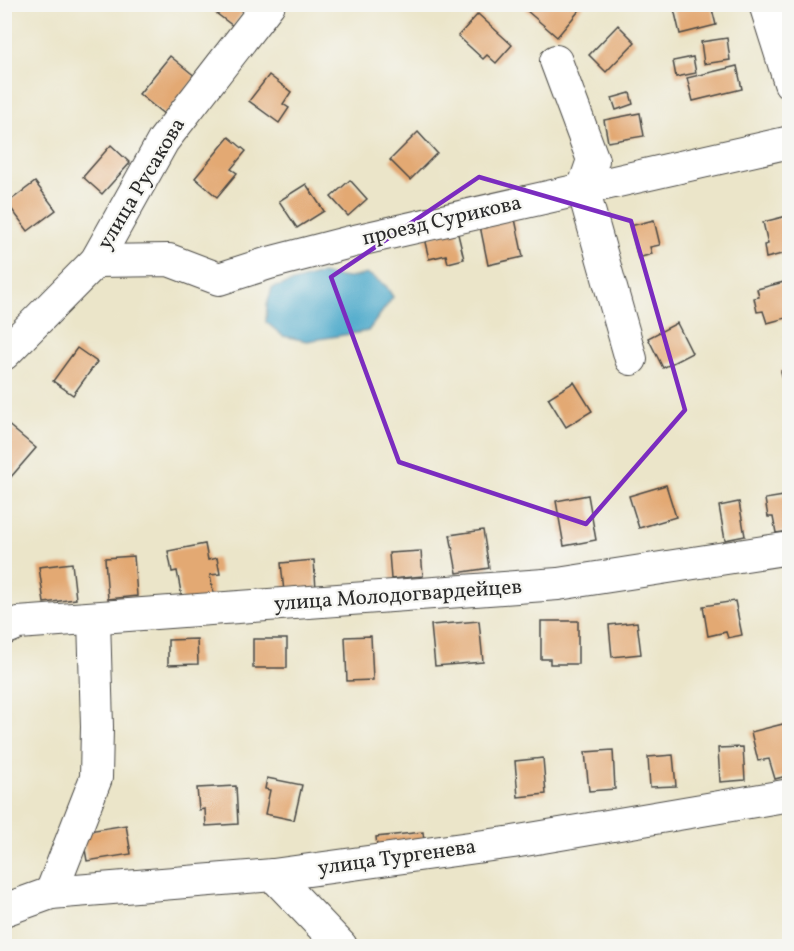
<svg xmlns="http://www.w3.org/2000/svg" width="794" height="951" font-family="Vollkorn,serif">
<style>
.water{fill:#4ca9ca;stroke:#3c6a7a;stroke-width:1.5}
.building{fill:#e3a973}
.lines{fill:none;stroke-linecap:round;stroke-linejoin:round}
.minor-casing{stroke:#484743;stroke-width:34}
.minor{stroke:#fff;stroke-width:32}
.marked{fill:none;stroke:#7b2cbf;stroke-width:4.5;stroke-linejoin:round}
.labels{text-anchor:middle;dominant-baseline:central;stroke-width:4.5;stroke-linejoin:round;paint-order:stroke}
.street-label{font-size:21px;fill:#2b2b2b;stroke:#f6f6f2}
</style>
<rect width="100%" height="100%" fill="#f6f6f2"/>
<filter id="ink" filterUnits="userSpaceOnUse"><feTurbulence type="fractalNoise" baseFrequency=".0167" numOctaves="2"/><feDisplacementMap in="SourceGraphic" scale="12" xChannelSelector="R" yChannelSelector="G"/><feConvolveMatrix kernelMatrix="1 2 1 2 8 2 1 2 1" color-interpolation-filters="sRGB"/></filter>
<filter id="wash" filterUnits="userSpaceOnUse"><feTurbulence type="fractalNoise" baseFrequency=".008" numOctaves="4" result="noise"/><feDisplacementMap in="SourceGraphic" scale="24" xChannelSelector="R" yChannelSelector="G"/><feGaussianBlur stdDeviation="1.35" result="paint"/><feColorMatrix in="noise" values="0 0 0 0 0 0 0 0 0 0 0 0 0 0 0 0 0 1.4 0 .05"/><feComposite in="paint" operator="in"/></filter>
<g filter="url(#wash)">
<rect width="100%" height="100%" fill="#ebe5c9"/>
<polygon class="water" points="321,274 347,278 368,274 386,286 393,297 368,331 307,341 283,336 266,322 267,305 272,288"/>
<g id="blocks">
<g class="building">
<polygon points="204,4 249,4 233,26"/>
<polygon points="531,4 581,4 583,6 557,37 526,10"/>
<polygon points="692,5 711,5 716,25 680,34 674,9"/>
<polygon points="478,14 512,45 496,63 487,55 483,59 458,36"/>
<polygon points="618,25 635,42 606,72 589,55"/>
<polygon points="727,38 730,60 704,64 701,42"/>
<polygon points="170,56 196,77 165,115 139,94"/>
<polygon points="693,57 696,73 676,77 673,61"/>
<polygon points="737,66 742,89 693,101 687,78"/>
<polygon points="269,75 291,92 283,104 289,108 279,123 249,101"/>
<polygon points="630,93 633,104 616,110 612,98"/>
<polygon points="640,113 644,136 608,142 604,120"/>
<polygon points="418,132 437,153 410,180 390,160"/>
<polygon points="229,137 246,151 231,169 237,173 217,197 195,178"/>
<polygon points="111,145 130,163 102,194 83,177"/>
<polygon points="350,180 367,199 348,216 331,197"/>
<polygon points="35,182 56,210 28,231 7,203"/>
<polygon points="306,184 324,211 297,228 279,201"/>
<polygon points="514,214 523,257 488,265 479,221"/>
<polygon points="787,216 790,226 790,252 766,258 764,245 768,244 763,222"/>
<polygon points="654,220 660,245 650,247 652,254 638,258 630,226"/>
<polygon points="457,230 464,259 448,263 446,255 429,259 424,238"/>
<polygon points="784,282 790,305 790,317 767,323 763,311 757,312 754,298 759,297 757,289"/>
<polygon points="677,323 692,353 663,368 648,338"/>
<polygon points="77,348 97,362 73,395 53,381"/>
<polygon points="790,369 790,403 788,403 781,371"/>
<polygon points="574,382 592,411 566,427 548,398"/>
<polygon points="6,423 36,448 4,485 4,425"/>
<polygon points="666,485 676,517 639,528 629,496"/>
<polygon points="588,495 596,540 564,546 556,501"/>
<polygon points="790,495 790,531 776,533 773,517 768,517 765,499"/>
<polygon points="739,502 745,536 725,540 719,506"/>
<polygon points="483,530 489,568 457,573 450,535"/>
<polygon points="205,544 208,560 217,558 220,574 210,575 214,597 183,603 177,571 172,572 168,551"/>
<polygon points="421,551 423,576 391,579 389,553"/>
<polygon points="134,556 137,596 108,599 105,558"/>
<polygon points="314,560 316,589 284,592 281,563"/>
<polygon points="72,563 76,599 44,603 39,567"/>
<polygon points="735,601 742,635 728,638 726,632 708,636 703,606"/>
<polygon points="479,621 483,662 435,666 431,625"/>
<polygon points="541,621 578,621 578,664 550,664 550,659 541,659"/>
<polygon points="637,622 641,654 612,657 609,625"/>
<polygon points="371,636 373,680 347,681 345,637"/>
<polygon points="197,639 198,664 168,665 168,640"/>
<rect x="253" y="639" width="34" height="29"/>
<polygon points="787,723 790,734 790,775 775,779 769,759 758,761 751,732"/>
<polygon points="743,747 745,780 720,782 718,748"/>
<polygon points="613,750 615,789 589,791 585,752"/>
<polygon points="673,755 676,786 650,787 648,757"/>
<polygon points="543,758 546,794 518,797 515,761"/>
<polygon points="267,778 302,785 294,820 265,814 270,790 265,789"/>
<polygon points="236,786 238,824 206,826 205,809 199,810 197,788"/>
<polygon points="126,825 131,854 87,861 82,832"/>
<polygon points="423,832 425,851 378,856 376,837"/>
</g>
</g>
</g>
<g filter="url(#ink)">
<use href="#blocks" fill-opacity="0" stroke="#484743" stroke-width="1.5"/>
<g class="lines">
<defs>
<g id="minor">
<polyline points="765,4 790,83"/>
<polyline points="556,61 593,160 583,189 631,359"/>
<polyline points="96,261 169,260 219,279 269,263 350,242 790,142"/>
<polyline points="4,354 96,261 163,141 269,4"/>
<polyline points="4,629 18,623 558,584 790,548"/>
<polyline points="273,875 341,946"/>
<polyline points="51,893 96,778 97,727 94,618"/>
<polyline points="4,910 51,893 273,875 513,842 790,795"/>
</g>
</defs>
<use href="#minor" class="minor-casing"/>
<use href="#minor" class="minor"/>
</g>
</g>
<path class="marked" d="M479 177 631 221 685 410 586 524 399 462 331 277Z"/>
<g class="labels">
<g class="street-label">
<text transform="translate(142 184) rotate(-59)">улица Русакова</text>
<text transform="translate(442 221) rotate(-13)">проезд Сурикова</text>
<text transform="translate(398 596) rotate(-4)">улица Молодогвардейцев</text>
<text transform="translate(397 858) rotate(-8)">улица Тургенева</text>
</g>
</g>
<rect width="794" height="951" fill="none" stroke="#f6f6f2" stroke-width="24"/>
</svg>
